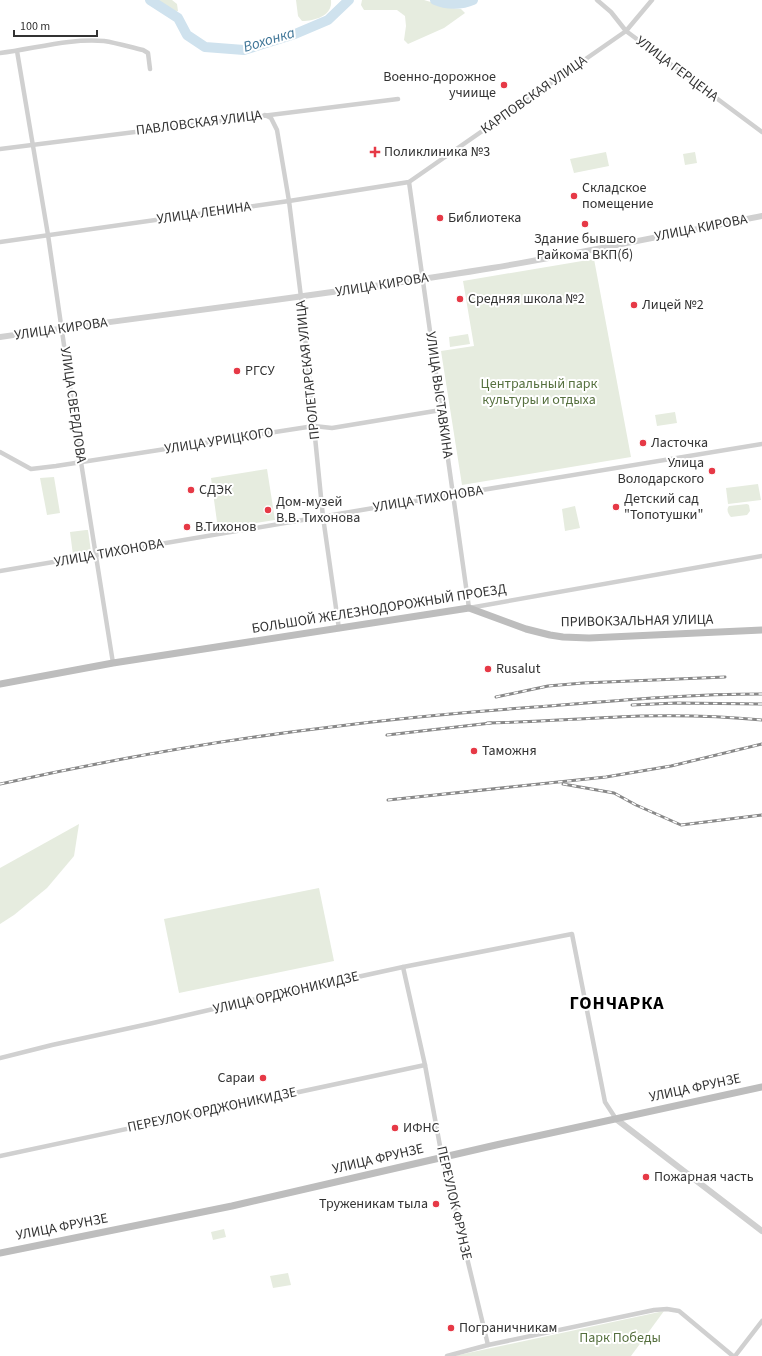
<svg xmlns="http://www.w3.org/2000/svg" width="762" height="1356" font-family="'Source Sans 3',sans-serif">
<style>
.green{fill:#e6ecdf}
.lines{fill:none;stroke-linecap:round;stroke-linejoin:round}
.river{stroke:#cfe2ee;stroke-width:10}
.minor{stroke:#d0d0d0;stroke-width:4.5}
.tertiary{stroke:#d0d0d0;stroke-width:6}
.secondary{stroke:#bdbdbd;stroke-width:7}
.rail-casing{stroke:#888;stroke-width:3}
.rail{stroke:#fff;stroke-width:1.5;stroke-dasharray:4.5;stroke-linecap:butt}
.poi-dot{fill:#e63946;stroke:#fff;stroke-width:1.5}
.labels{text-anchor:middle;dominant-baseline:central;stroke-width:4;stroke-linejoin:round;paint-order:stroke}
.street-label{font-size:14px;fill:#333;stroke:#fff}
.poi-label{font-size:14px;fill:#333;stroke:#fff;text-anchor:start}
.park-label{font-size:14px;fill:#56703f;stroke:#fff}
.water-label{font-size:15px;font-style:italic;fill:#3f7597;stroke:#fff}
.district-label{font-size:18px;font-weight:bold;letter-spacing:1px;fill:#000;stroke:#fff}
</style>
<rect width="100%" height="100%" fill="#fff"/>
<g class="green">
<polygon points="158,0 172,0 177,4 178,11 174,12"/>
<path d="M296 0H331C333 16 314 21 302 21L298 16Z"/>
<polygon points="362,0 424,0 451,8 461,9 465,13 444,28 408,44 404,40 406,26 405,16 397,10 364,10 361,5"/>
<polygon points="606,152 609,166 574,173 570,159"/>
<polygon points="695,152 697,163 685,165 683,154"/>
<polygon points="594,259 631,457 462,485 441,351 474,346 463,281"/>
<polygon points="468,334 470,344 450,347 449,337"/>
<polygon points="675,412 677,423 657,426 655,415"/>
<polygon points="267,469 275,520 218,529 211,478"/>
<polygon points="54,477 60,513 47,515 40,478"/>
<polygon points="758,484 761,500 728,504 726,488"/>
<path d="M747 504 749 505 750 511 747 515 731 517C728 514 726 509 729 506Z"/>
<polygon points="575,506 580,528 565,531 562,509"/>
<polygon points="86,530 88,530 91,552 73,555 70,532"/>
<polygon points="79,824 74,856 47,888 14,915 0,924 0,868"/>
<polygon points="319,888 334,961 179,993 164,919"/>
<polygon points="224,1229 226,1237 213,1240 211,1232"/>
<polygon points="288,1273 291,1285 273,1288 270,1276"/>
<polygon points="664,1311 631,1356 454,1356"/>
</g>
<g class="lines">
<g class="river">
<polyline points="150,0 178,18 187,35 205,47 244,50 295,34 328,20 349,0"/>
<path d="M435 0C446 5 462 5 473 0"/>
</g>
<g class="minor">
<polyline points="597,0 611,12 626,31 762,132"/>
<polyline points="17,51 48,235 81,462 113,663"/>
<path d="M0 53C34 49 69 38 104 41 117 43 130 47 143 50L148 53 150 69"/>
<polyline points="265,115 271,118 277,130 289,201 301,297 323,517 339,629"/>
<polyline points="0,149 398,99"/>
<polyline points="409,182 469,608 762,556"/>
<polyline points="0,242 289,201 409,182 626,31 652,0"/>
<polyline points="0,452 31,469 56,466 314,426 332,428 441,410"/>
<polyline points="0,571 421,500 762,444"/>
<polyline points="403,967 425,1065 440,1146 488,1345"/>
<polyline points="0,1058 52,1045 153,1023 261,998 403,967 572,934 605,1102 616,1119"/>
<polyline points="0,1156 425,1065"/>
<polyline points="447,1356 488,1345 654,1310 667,1309 679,1311 733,1356"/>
<polyline points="735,1356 762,1321"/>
</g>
<g class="tertiary">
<path d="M0 337C164 314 328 295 492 268 582 253 672 234 762 216"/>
<polyline points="616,1119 762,1231"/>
</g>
<g class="secondary">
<polyline points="0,684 113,663 469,608 526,629 550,635 563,637 589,638 762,630"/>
<polyline points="0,1253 232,1206 496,1145 762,1087"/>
</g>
<defs>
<g id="rail">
<polyline points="496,697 548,686 583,683 725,677"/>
<polyline points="632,705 676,703 762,704"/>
<path d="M487 723C538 722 589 718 640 716 680 715 721 716 762 720"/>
<polyline points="387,735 491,723"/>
<path d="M0 784C109 760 220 740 331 727 399 718 467 712 535 707 610 701 686 694 762 694"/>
<polyline points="563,784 614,793 636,805 681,825 762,815"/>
<polyline points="388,800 606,777 671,766 762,744"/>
</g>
</defs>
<use href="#rail" class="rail-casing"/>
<use href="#rail" class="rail"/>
</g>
<g class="poi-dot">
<circle cx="504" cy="85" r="4"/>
<path d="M373 146h4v4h4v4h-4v4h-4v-4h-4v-4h4z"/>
<circle cx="574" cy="196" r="4"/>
<circle cx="440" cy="218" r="4"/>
<circle cx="585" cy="224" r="4"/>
<circle cx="460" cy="299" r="4"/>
<circle cx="634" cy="305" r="4"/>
<circle cx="237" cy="371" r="4"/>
<circle cx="643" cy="443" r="4"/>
<circle cx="712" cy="471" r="4"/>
<circle cx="191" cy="490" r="4"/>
<circle cx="616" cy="507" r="4"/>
<circle cx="268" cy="510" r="4"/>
<circle cx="187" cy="527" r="4"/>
<circle cx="488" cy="669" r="4"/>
<circle cx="474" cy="751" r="4"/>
<circle cx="263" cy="1078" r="4"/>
<circle cx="395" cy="1128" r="4"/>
<circle cx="646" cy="1177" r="4"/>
<circle cx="436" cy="1204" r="4"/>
<circle cx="451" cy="1328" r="4"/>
</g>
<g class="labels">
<g class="street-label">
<text transform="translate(677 69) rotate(37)">УЛИЦА ГЕРЦЕНА</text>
<text transform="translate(534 95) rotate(-35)">КАРПОВСКАЯ УЛИЦА</text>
<text transform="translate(199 123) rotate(-7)">ПАВЛОВСКАЯ УЛИЦА</text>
<text transform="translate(204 213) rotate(-8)">УЛИЦА ЛЕНИНА</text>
<text transform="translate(701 228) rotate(-11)">УЛИЦА КИРОВА</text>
<text transform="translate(382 285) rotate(-9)">УЛИЦА КИРОВА</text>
<text transform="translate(61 329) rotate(-8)">УЛИЦА КИРОВА</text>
<text transform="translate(308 370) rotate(-96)">ПРОЛЕТАРСКАЯ УЛИЦА</text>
<text transform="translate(439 395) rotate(82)">УЛИЦА ВЫСТАВКИНА</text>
<text transform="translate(73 405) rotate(82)">УЛИЦА СВЕРДЛОВА</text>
<text transform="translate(219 441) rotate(-9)">УЛИЦА УРИЦКОГО</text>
<text transform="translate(428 499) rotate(-9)">УЛИЦА ТИХОНОВА</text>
<text transform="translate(109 553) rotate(-10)">УЛИЦА ТИХОНОВА</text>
<text transform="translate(379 609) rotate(-9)">БОЛЬШОЙ ЖЕЛЕЗНОДОРОЖНЫЙ ПРОЕЗД</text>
<text transform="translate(637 621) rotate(-1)">ПРИВОКЗАЛЬНАЯ УЛИЦА</text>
<text transform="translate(286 993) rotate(-13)">УЛИЦА ОРДЖОНИКИДЗЕ</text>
<text transform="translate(695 1088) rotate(-12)">УЛИЦА ФРУНЗЕ</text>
<text transform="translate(212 1110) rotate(-12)">ПЕРЕУЛОК ОРДЖОНИКИДЗЕ</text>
<text transform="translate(378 1159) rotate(-13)">УЛИЦА ФРУНЗЕ</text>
<text transform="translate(454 1203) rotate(77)">ПЕРЕУЛОК ФРУНЗЕ</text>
<text transform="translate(62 1227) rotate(-11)">УЛИЦА ФРУНЗЕ</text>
</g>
<g class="poi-label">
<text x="496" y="77" text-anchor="end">Военно-дорожное<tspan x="496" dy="16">учиище</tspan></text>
<text x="384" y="152">Поликлиника №3</text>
<text x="582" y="188">Складское<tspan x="582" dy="16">помещение</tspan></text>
<text x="448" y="218">Библиотека</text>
<text x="585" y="239" text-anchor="middle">Здание бывшего<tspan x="585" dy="16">Райкома ВКП(б)</tspan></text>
<text x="468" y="299">Средняя школа №2</text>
<text x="642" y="305">Лицей №2</text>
<text x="245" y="371">РГСУ</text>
<text x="651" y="443">Ласточка</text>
<text x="704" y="463" text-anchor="end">Улица<tspan x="704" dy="16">Володарского</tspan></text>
<text x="199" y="490">СДЭК</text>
<text x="624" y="499">Детский сад<tspan x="624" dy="16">"Топотушки"</tspan></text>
<text x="276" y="502">Дом-музей<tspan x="276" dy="16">В.В. Тихонова</tspan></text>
<text x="195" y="527">В.Тихонов</text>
<text x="496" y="669">Rusalut</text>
<text x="482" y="751">Таможня</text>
<text x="255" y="1078" text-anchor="end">Сараи</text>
<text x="403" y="1128">ИФНС</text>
<text x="654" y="1177">Пожарная часть</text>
<text x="428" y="1204" text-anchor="end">Труженикам тыла</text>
<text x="459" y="1328">Пограничникам</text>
</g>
<g class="park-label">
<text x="539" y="384">Центральный парк<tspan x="539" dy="16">культуры и отдыха</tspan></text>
<text x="620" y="1338">Парк Победы</text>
</g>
<g class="water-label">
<text transform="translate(269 40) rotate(-17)">Вохонка</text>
</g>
<g class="district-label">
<text x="617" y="1003">ГОНЧАРКА</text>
</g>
</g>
<path d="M14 30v6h83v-6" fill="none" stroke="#333333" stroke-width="2"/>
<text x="20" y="30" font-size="12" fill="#333333" stroke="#ffffff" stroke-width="3" paint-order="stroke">100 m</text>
</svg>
